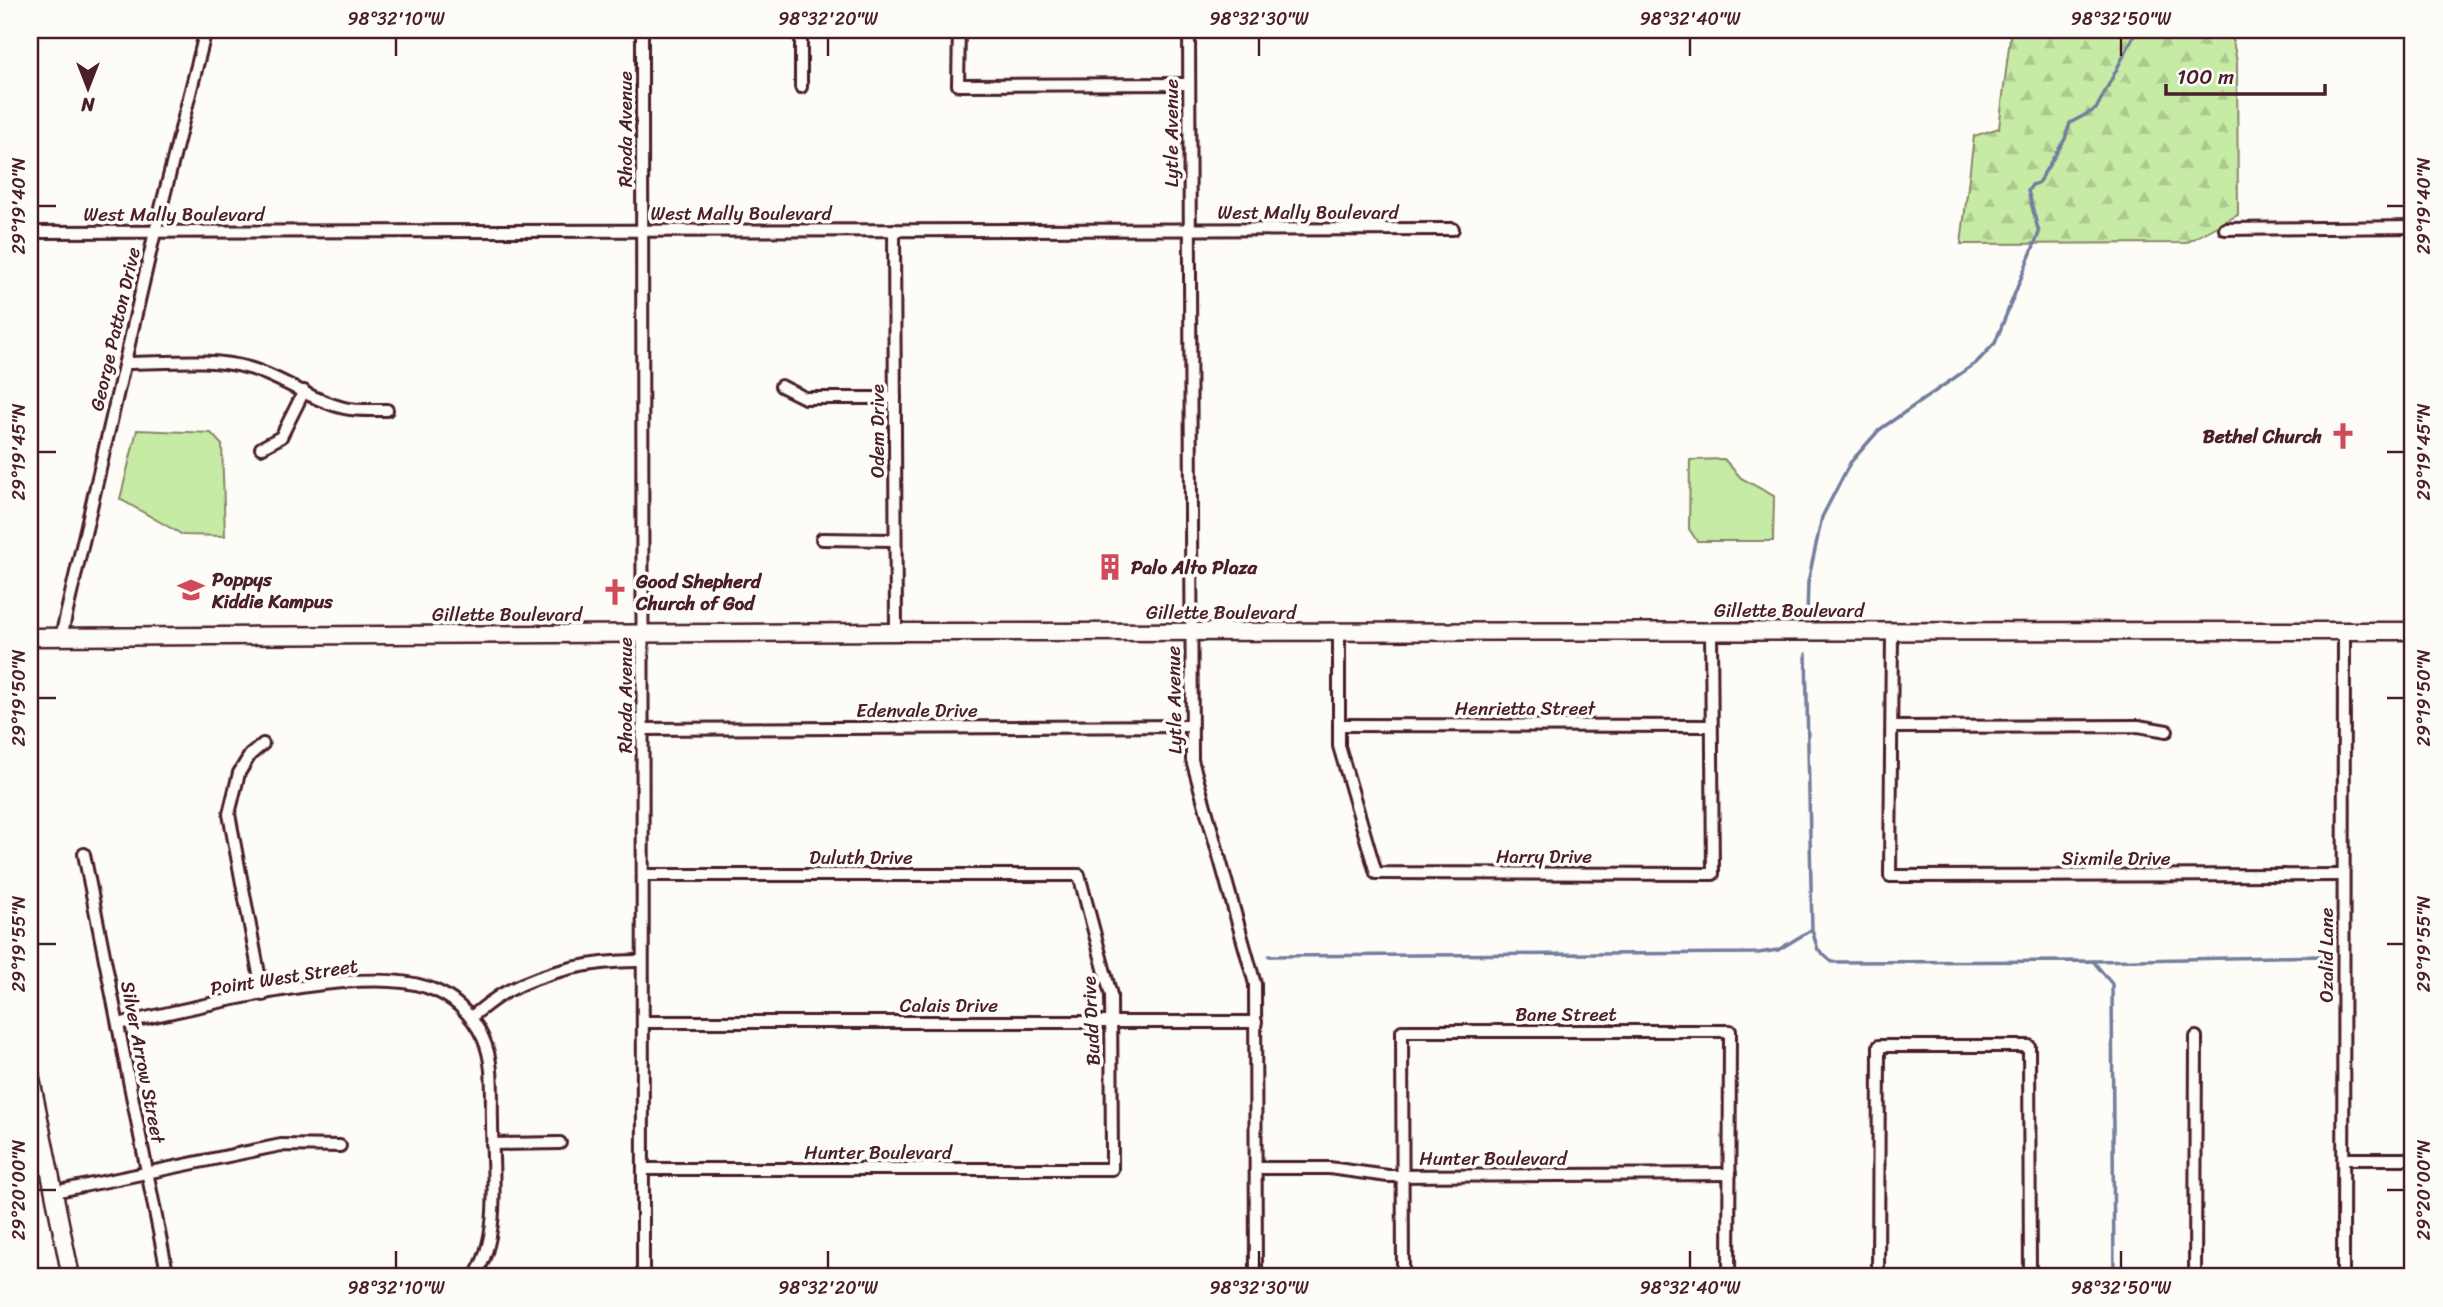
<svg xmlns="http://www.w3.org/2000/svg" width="2443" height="1307" font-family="Sriracha,sans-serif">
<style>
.green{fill:#c6eba5;stroke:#888568;stroke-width:2}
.forest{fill:url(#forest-firs);stroke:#888568;stroke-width:2}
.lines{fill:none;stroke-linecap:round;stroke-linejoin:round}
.stream{stroke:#737e9d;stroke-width:3.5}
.minor-casing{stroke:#4a1f2b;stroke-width:16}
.secondary-casing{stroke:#4a1f2b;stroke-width:21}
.minor{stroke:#fdfcf7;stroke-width:10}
.secondary{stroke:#fdfcf7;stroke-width:16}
.ticks{fill:none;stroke:#4a1f2b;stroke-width:2.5}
.labels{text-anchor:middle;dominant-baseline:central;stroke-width:7;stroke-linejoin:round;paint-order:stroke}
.street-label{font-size:19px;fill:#4a1f2b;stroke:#fdfcf7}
.poi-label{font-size:19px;font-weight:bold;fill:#4a1f2b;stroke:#fdfcf7;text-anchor:start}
.neatline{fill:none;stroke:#4a1f2b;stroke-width:2.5}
.ticks-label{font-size:18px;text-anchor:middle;fill:#4a1f2b}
</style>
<defs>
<pattern id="forest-firs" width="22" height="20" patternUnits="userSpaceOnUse" patternTransform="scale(1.75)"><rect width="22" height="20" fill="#c6eba5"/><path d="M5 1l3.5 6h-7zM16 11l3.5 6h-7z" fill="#acc98e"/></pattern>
</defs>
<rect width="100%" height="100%" fill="#fdfcf7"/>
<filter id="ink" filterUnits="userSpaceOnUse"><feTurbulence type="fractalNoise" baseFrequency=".0143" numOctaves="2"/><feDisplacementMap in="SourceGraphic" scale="14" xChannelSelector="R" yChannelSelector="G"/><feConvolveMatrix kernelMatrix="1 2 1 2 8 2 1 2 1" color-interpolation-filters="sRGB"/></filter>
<g filter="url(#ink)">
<g class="green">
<polygon points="137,430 211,433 222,445 225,536 183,535 120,499"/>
<polygon points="1724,459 1741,478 1774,496 1773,541 1697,541 1689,529 1690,460"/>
</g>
<polygon class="forest" points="2011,30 2231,30 2237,62 2238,215 2186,243 1961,244 1974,136 1999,128"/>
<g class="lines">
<g class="stream">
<polyline points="1807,616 1808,582 1822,517 1850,463 1879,430 1976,363 1995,343 2039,233 2028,191 2032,185 2038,183 2065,139 2070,123 2096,109 2137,30"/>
<polyline points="1806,654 1812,930 1818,950 1832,962 2093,961 2112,984 2114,1277"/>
<polyline points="1269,956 1758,953 1778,950 1811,930"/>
<polyline points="2094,961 2323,956"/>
</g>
<defs>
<g id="minor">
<polyline points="642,30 643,1277"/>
<polyline points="959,30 958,85 1189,84"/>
<polyline points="1189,30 1192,760 1255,984 1256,1277"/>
<polyline points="801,87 801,30"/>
<polyline points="2225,229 2413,227"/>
<polyline points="894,230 896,632"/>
<polyline points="30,232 1453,229"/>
<path d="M125 363C165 363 210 357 249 368 282 377 310 400 344 408 357 411 372 410 387 410"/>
<polyline points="781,386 805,398 895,398"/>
<polyline points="261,448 281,437 304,391"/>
<polyline points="822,539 894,540"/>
<polyline points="1339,632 1339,746 1376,873 1713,874 1711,631"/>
<polyline points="1892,632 1890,876 2343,875"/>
<polyline points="61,637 155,232 206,30"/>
<polyline points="1339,725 1711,726"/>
<polyline points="1892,727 2138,726 2167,731"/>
<polyline points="642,729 1191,726"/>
<polyline points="263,744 250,755 239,773 229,814 263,995"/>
<polyline points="84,854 168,1277"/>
<polyline points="643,875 1079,875 1111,995 1112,1159 1112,1169 643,1169"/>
<path d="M471 1017C482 1009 494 998 506 992 547 970 597 960 642 961"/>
<polyline points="643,1022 1256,1022"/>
<path d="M118 1024C193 1009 357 964 426 987 452 995 472 1014 483 1038 495 1064 491 1095 492 1122 492 1169 502 1238 474 1277"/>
<polyline points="492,1144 560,1143"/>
<polyline points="2344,1159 2413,1159"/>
<polyline points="30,1164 48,1164"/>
<polyline points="1256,1168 1329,1168 1388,1176 1730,1174"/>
<polyline points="54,1192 281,1145 340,1146"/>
<polyline points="1403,1277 1402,1031 1730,1031 1729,1277"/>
<polyline points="1878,1277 1879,1046 2029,1046 2030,1277"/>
<polyline points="2195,1277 2196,1037"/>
<polyline points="2343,1277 2344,632"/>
</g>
<g id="secondary">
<polyline points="30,637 896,632 2413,631"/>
<polyline points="30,1074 71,1277"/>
</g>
</defs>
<use href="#minor" class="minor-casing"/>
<use href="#secondary" class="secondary-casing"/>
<use href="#minor" class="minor"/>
<use href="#secondary" class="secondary"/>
</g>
</g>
<path class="ticks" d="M396 38V56M828 38V56M1259 38V56M1690 38V56M2121 38V56M38 206H56M2387 206H2404M38 452H56M2387 452H2404M38 698H56M2387 698H2404M38 944H56M2387 944H2404M38 1190H56M2387 1190H2404M396 1251V1268M828 1251V1268M1259 1251V1268M1690 1251V1268M2121 1251V1268"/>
<defs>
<symbol id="church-bare" viewBox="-9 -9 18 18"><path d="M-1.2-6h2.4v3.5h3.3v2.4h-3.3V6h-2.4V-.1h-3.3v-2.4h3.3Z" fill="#d1495b" stroke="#fdfcf7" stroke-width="2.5" paint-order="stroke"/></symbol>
<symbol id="building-bare" viewBox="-9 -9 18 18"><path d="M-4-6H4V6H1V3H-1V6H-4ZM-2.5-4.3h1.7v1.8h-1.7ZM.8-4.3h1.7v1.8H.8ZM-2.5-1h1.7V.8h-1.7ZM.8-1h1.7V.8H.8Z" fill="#d1495b" stroke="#fdfcf7" stroke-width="2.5" paint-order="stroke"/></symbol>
<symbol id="school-bare" viewBox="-9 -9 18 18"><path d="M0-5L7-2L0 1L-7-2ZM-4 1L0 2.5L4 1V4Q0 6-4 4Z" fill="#d1495b" stroke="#fdfcf7" stroke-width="2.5" paint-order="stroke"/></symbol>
</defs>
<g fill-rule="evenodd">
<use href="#church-bare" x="2324" y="417" width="38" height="38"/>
<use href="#building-bare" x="1091" y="548" width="38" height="38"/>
<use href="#school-bare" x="172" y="571" width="38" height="38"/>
<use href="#church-bare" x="596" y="573" width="38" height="38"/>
</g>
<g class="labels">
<g class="street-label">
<text transform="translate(625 129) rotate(-90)">Rhoda Avenue</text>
<text transform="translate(1171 133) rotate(-90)">Lytle Avenue</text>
<text x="1308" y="212">West Mally Boulevard</text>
<text x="741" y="213">West Mally Boulevard</text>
<text x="174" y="214">West Mally Boulevard</text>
<text transform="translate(115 329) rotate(-77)">George Patton Drive</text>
<text transform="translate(877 431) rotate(-90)">Odem Drive</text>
<text x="1789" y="610">Gillette Boulevard</text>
<text x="1221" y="612">Gillette Boulevard</text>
<text x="507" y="614">Gillette Boulevard</text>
<text transform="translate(625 695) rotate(-90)">Rhoda Avenue</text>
<text transform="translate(1174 700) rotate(-91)">Lytle Avenue</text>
<text x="1525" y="708">Henrietta Street</text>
<text x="917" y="710">Edenvale Drive</text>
<text x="1544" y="856">Harry Drive</text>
<text x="861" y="857">Duluth Drive</text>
<text x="2116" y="858">Sixmile Drive</text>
<text transform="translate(2326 955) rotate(-90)">Ozalid Lane</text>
<text transform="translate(284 977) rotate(-9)">Point West Street</text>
<text x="949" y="1005">Calais Drive</text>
<text x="1566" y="1014">Bane Street</text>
<text transform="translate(1091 1021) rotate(-93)">Budd Drive</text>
<text transform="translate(143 1062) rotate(79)">Silver Arrow Street</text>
<text x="878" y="1152">Hunter Boulevard</text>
<text x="1493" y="1158">Hunter Boulevard</text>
</g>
<g class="poi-label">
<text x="2322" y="436" text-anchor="end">Bethel Church</text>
<text x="1131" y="567">Palo Alto Plaza</text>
<text x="212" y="579">Poppys<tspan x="212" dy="22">Kiddie Kampus</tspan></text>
<text x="636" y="581">Good Shepherd<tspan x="636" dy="22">Church of God</tspan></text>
</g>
</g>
<rect width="2443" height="1307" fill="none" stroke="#fdfcf7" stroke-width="77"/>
<g transform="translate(88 88) rotate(180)" stroke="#fdfcf7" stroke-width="5" paint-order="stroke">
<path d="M0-5L12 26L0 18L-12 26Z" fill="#4a1f2b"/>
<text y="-10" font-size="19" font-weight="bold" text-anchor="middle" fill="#4a1f2b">N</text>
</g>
<path d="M2166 84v10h159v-10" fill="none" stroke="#4a1f2b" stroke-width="3.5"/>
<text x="2177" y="84" font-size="21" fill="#4a1f2b" stroke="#fdfcf7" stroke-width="5" paint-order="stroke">100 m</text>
<rect x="38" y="38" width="2366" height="1230" class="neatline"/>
<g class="ticks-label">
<text x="396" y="25">98°32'10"W</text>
<text x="828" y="25">98°32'20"W</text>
<text x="1259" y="25">98°32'30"W</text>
<text x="1690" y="25">98°32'40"W</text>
<text x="2121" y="25">98°32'50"W</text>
<text transform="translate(2424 206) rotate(-90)" y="6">29°19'40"N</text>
<text transform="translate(19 206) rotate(-90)" y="6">29°19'40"N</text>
<text transform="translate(2424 452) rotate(-90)" y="6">29°19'45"N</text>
<text transform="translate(19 452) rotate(-90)" y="6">29°19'45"N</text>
<text transform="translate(2424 698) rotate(-90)" y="6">29°19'50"N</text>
<text transform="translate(19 698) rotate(-90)" y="6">29°19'50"N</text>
<text transform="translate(2424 944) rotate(-90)" y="6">29°19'55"N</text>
<text transform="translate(19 944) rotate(-90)" y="6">29°19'55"N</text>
<text transform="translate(2424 1190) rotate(-90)" y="6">29°20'00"N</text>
<text transform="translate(19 1190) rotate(-90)" y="6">29°20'00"N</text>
<text x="396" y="1294">98°32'10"W</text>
<text x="828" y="1294">98°32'20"W</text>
<text x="1259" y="1294">98°32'30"W</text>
<text x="1690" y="1294">98°32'40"W</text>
<text x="2121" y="1294">98°32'50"W</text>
</g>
</svg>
